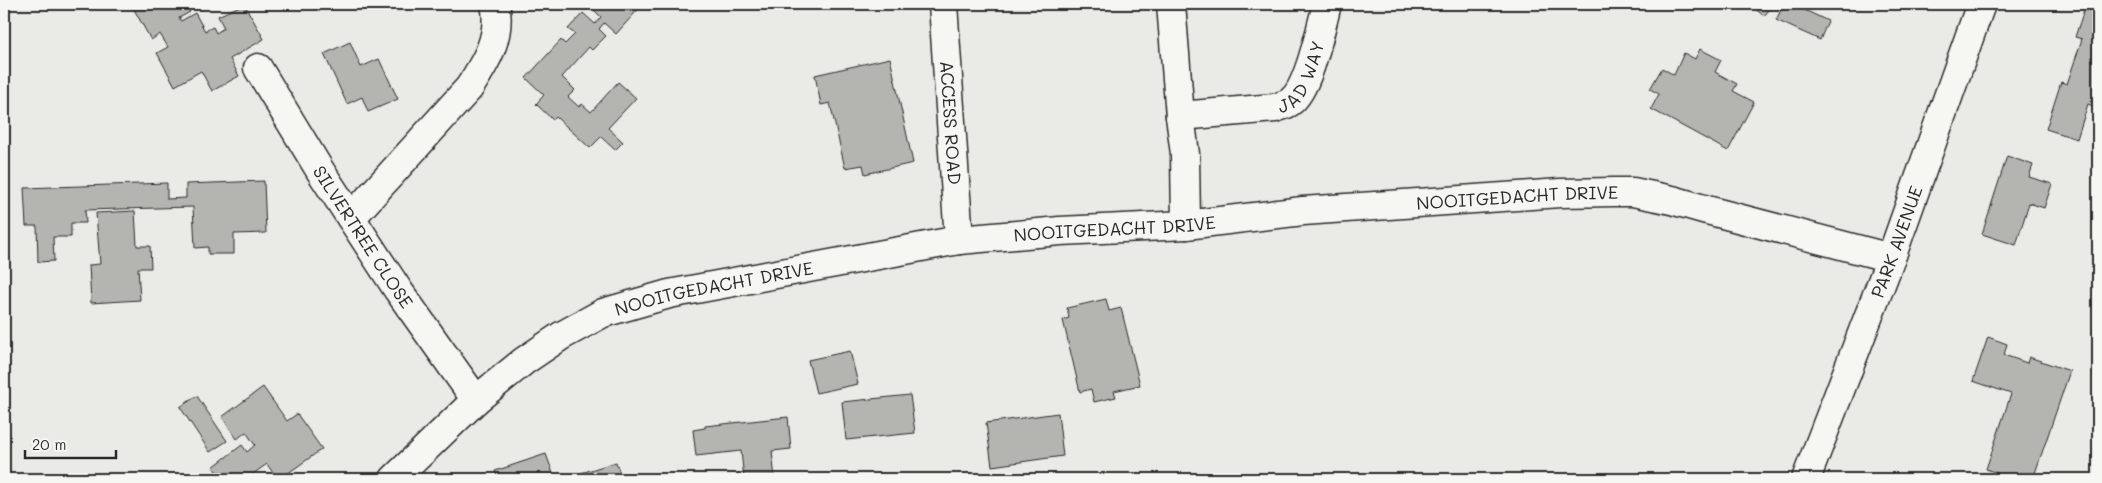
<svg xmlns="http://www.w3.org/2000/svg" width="2102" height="483" font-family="Mali,sans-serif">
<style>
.building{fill:#b4b4b1;stroke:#2b2b2b}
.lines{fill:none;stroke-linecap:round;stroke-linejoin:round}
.minor-casing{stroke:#2b2b2b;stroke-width:31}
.minor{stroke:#f6f6f2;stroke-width:28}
.labels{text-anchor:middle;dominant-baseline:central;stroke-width:4.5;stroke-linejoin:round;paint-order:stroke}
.street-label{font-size:18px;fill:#2b2b2b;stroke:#f6f6f2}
</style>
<rect width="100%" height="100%" fill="#eaeae6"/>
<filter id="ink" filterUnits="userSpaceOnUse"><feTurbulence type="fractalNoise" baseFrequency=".02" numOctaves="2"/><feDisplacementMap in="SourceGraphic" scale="10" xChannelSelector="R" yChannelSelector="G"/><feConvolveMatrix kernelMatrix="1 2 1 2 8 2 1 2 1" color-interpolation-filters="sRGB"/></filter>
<g filter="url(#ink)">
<g class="building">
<polygon points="131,4 155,4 158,8 166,4 185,4 190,12 179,18 181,21 195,13 205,31 213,27 216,33 224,28 218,16 244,4 264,39 230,59 239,76 212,91 201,71 175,86 157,53 168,47 160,34 151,40"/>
<polygon points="588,4 643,4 616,34 604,23 599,29 606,36 592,50 589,47 562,77 575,90 568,97 579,107 582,104 591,112 618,82 636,98 608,128 623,142 615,150 601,137 590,148 556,117 553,120 536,104 544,95 526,78 561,40 565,44 575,34 568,29 583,13 595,24 601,17"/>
<polygon points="1749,4 1774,4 1764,16"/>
<polygon points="1784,4 1792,4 1828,21 1820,40 1776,20"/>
<polygon points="2086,4 2098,4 2098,108 2088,104 2077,139 2046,129 2061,82 2067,84 2082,39 2075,37"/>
<polygon points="350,42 361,67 379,59 398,99 368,112 362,97 347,104 324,54"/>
<polygon points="1700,49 1721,60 1715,72 1737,84 1733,91 1754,102 1728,151 1651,109 1659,94 1650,89 1662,68 1674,75 1684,53 1695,59"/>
<polygon points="890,58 913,163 865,174 863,165 845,168 830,103 821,105 815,75"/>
<polygon points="2007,156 2033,165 2029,177 2052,184 2044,208 2029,203 2016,245 1982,234"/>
<polygon points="264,181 266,233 234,234 234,254 208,254 208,247 195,248 193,207 85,210 86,223 71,223 71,237 53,237 54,261 38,262 37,226 26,226 24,188 167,183 167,199 186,198 186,184"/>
<polygon points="135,211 137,246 150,246 151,268 138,268 140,300 91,303 89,265 100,264 96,213"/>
<polygon points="1106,299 1109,311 1121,308 1140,385 1114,391 1116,397 1094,402 1091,389 1080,392 1063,320 1069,318 1067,308"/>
<polygon points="1988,337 2007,344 2004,355 2027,363 2029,357 2070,371 2033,479 2014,479 1986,469 2011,394 1973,381"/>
<polygon points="850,351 858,384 816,393 808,360"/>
<polygon points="263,387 287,421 297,414 322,449 280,479 277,479 267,464 246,479 222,479 213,467 242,445 247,452 255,445 246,432 237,439 222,417"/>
<polygon points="910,395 915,433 846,440 842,402"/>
<polygon points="197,396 227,441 210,452 180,407"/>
<polygon points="1058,413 1063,456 992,466 986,423"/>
<polygon points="788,417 791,449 772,451 775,479 744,479 741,451 696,456 693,430 705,428 705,426"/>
<polygon points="546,454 555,479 497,479 495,471"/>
<polygon points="616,462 622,479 562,479"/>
</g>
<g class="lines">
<defs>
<g id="minor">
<path id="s1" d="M943 4 959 240"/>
<polyline points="1171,4 1180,116 1185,154 1186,225"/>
<path id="s2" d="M258 68 321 172 398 290 476 400"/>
<path id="s3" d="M1180 116 1275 108C1280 106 1286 105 1290 102 1309 89 1321 27 1327 4"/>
<path d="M351 218 469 88C486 62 502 36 495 4"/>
<path id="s4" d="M394 479 476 400 524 361 561 336 603 313 669 294 959 240 1060 231 1186 225 1303 211 1560 193 1614 192H1633L1672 200 1707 210 1891 258"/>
<path id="s5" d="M1806 479 1891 258 1981 4"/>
</g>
</defs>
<use href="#minor" class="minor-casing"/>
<use href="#minor" class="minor"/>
</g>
</g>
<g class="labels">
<g class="street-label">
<text stroke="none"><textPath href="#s3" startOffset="139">JAD WAY</textPath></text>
<text stroke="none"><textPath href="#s1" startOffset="119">ACCESS ROAD</textPath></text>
<text stroke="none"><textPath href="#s4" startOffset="1192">NOOITGEDACHT DRIVE</textPath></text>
<text stroke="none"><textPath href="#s4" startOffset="788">NOOITGEDACHT DRIVE</textPath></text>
<text stroke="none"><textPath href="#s2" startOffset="199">SILVERTREE CLOSE</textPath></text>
<text stroke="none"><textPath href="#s5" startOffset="254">PARK AVENUE</textPath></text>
<text stroke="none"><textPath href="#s4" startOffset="382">NOOITGEDACHT DRIVE</textPath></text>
</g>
</g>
<rect width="2102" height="483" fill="none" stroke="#f6f6f2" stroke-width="20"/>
<rect x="10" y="10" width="2082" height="463" fill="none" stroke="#2b2b2b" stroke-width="2" filter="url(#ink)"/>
<path d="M25 450v8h91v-8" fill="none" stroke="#2b2b2b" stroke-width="2.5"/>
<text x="32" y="450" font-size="15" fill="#2b2b2b" stroke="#f6f6f2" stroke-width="4" paint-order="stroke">20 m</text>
</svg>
